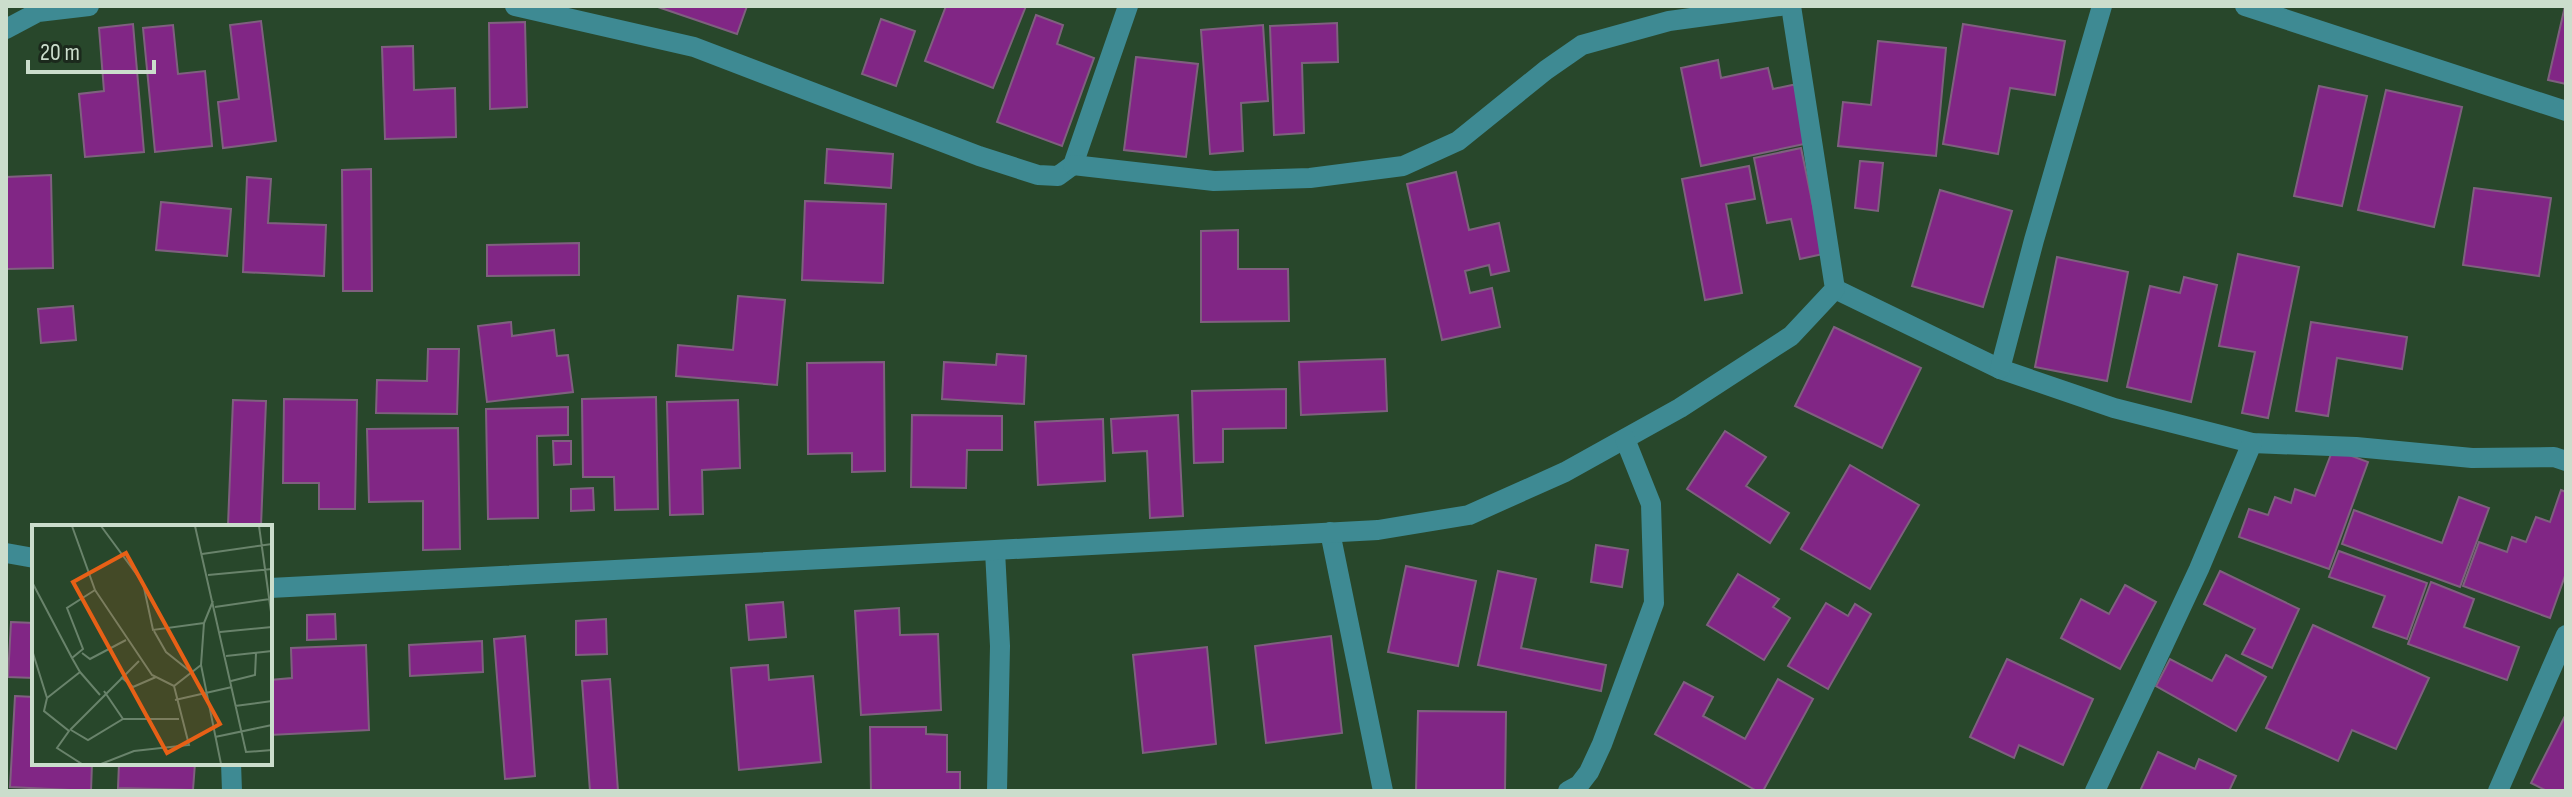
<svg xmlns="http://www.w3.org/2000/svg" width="2572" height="797" font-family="'Sofia Sans Condensed',sans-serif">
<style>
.building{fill:#812685;stroke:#7f607f;stroke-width:2}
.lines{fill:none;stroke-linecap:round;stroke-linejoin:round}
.minor{stroke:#3e8a93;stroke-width:20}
.inset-road{fill:none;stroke:#69836b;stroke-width:2}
.view{fill:#e76016;fill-opacity:0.15;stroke:#e76016;stroke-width:4}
.inset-edge{fill:none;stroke:#cbddcc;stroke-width:4}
</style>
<rect width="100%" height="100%" fill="#28472b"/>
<g class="building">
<polygon points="655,6 747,6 737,34"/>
<polygon points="946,6 1026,6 993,88 925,61"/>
<polygon points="2565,6 2566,6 2566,84 2548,80"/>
<polygon points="1036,15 1063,25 1057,44 1094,58 1062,146 997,122"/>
<polygon points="881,19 915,31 896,86 862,74"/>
<polygon points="261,21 276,141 223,148 218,102 239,99 230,25"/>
<polygon points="525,22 527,107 490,109 489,23"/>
<polygon points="1337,23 1338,62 1302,63 1304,133 1274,135 1270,26"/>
<polygon points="133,24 144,152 85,157 79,94 104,91 99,28"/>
<polygon points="1963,24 2065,41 2055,95 2010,88 1998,154 1943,144"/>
<polygon points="173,25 178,74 205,71 212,146 155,152 143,28"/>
<polygon points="1263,25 1268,101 1241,103 1243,151 1210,154 1201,30"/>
<polygon points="1878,41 1946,48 1936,156 1838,146 1843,102 1871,105"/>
<polygon points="413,46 414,90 455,88 456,137 385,139 382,47"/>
<polygon points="1136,57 1198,64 1186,157 1124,150"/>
<polygon points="1718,60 1721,78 1768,68 1773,89 1797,84 1809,143 1701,166 1681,68"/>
<polygon points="2319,86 2367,96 2342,206 2294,196"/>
<polygon points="2386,90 2462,107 2434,227 2358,210"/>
<polygon points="1801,148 1823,254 1800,259 1791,219 1767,223 1754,158"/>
<polygon points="827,149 893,154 891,188 825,183"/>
<polygon points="1860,161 1883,163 1878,211 1855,208"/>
<polygon points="1749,166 1755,199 1726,204 1742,293 1705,300 1682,179"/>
<polygon points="371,169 372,291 343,291 342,170"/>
<polygon points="1456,172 1469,230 1499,223 1509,271 1491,275 1489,265 1465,271 1470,293 1492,288 1500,327 1442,340 1407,184"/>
<polygon points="51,175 53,268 6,269 6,177"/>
<polygon points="247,177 271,179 268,223 326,225 324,276 243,272"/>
<polygon points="2474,188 2551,198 2539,276 2463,265"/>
<polygon points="1940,190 2012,211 1983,307 1912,286"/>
<polygon points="805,201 886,204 883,283 802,280"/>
<polygon points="161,202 231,209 227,256 156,250"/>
<polygon points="1238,230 1238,269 1288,269 1289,321 1201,322 1201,231"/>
<polygon points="579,243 579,275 487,276 487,245"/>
<polygon points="2238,254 2299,267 2268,418 2242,413 2255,352 2219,346"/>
<polygon points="2057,257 2128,272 2107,381 2035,367"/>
<polygon points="2184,277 2217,285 2191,402 2127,387 2150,286 2180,293"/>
<polygon points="738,296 785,300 777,385 676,376 678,345 733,350"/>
<polygon points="73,306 76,340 41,343 38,309"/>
<polygon points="511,322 512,336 554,330 557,356 568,355 573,392 487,402 478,326"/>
<polygon points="2311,322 2407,337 2402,369 2337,358 2328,416 2296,411"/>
<polygon points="1834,327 1921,368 1882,448 1795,406"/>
<polygon points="428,349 459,349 457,414 376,413 377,380 427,381"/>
<polygon points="997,354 1026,356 1024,404 942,399 944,362 996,365"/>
<polygon points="1385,359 1387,411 1301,415 1299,362"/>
<polygon points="884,362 885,471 852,472 852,453 808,454 807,363"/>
<polygon points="1286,389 1286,428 1223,429 1223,462 1194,463 1192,391"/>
<polygon points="656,397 658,509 615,510 614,477 583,477 582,399"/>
<polygon points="284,399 357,400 355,509 319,509 319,483 283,483"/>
<polygon points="233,400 266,401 261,526 228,525"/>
<polygon points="738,400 740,468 702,470 703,514 670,515 667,402"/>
<polygon points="568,407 568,435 537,436 538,518 488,519 486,409"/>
<polygon points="912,415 1002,416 1002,450 967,450 966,488 911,487"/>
<polygon points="1178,415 1183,516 1150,518 1147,451 1113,453 1111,419"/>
<polygon points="1103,419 1105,481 1038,485 1035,422"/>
<polygon points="458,428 460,549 423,550 423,501 369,502 367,429"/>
<polygon points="1725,431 1766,457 1746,486 1789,513 1770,543 1687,489"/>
<polygon points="553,441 571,441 571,464 554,465"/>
<polygon points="2333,449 2368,462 2329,569 2239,537 2249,509 2268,515 2275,497 2291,503 2295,489 2315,496"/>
<polygon points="1850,465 1919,505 1870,589 1801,549"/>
<polygon points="593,488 594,510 571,511 571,489"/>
<polygon points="2561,490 2566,492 2566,573 2550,618 2463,586 2479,542 2507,552 2512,537 2526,542 2536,517 2550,522"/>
<polygon points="2459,497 2489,508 2460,587 2342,544 2354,510 2442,543"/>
<polygon points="1596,545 1628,550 1622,587 1591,582"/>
<polygon points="2339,551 2427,583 2407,639 2373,627 2385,596 2329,577"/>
<polygon points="1406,566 1476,581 1458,666 1388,652"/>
<polygon points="1498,571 1536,579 1521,648 1606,665 1601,691 1478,665"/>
<polygon points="2220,571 2299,609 2272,668 2242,654 2255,629 2204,604"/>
<polygon points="1738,574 1779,599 1773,607 1790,618 1764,660 1707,625"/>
<polygon points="2431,582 2474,599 2464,627 2519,647 2507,680 2408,644"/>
<polygon points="2125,585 2156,602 2120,669 2061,638 2081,599 2109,614"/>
<polygon points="783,602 786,637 749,640 746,605"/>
<polygon points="1826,603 1848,616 1855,604 1871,614 1828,689 1788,666"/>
<polygon points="899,608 900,635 938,634 941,710 861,715 855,611"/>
<polygon points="335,614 336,639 307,640 307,615"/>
<polygon points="606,619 607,654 576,655 576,621"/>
<polygon points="11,622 34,623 34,678 8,677"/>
<polygon points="2313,625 2429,678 2396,749 2352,730 2338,761 2266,728"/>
<polygon points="525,636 535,776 505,779 494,639"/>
<polygon points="1331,636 1342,733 1266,743 1255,646"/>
<polygon points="482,641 483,672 410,676 409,645"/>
<polygon points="366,645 369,730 270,735 270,680 292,678 291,648"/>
<polygon points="1207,647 1216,744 1143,753 1133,655"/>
<polygon points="2226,655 2266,677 2236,731 2156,686 2170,659 2212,681"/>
<polygon points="2007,659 2093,699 2063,765 2019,745 2014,758 1970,737"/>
<polygon points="768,665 769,680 813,676 821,762 739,770 731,668"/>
<polygon points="610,679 618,791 590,791 582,681"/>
<polygon points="1778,679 1813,699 1763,791 1757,791 1655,734 1684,682 1713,697 1703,716 1745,739"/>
<polygon points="15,696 34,697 34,763 92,763 91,791 10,787"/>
<polygon points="1418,711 1506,712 1505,791 1416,791"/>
<polygon points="2566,714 2566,791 2547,791 2531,783"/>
<polygon points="870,727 926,727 926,734 947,735 947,772 960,772 960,791 871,791"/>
<polygon points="2158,752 2195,769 2199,759 2236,776 2229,791 2140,791"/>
<polygon points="119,763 195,763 193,790 118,788"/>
</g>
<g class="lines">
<g class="minor">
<polyline points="515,6 694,47 979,156 1038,175 1058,176 1073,165 1128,6"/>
<polyline points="2245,6 2566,111"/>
<polyline points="6,29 38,12 89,6"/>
<polyline points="1073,165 1214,181 1310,178 1403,166 1458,141 1546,70 1582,45 1669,21 1780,6"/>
<polyline points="1835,289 2000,369 2114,408 2252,443 2356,447 2472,458 2554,457 2566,461"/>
<polyline points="2000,369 2034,240 2102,6"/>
<polyline points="1330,532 1383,791"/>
<polyline points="995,551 1000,646 997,791"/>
<polyline points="6,553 34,558"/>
<polyline points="270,588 1378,530 1469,515 1565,472 1680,408 1791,336 1835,289 1791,6"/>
<polyline points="231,763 232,791"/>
<polyline points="1568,791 1579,785 1589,772 1602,744 1654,603 1651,504 1625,439"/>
<polyline points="2095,791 2199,569 2252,443"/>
<polyline points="2498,791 2566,635"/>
</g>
</g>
<g transform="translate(32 525)">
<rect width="240" height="240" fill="#28472b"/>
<path class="inset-road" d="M40 1 63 65M69 1 111 58 121 105 172 98M163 1 214 227 240 225M227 1 240 94M170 29 240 19M176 50 240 44M0 57 40 133M181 76 172 98 169 140 189 239M183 82 238 74M122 106 134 127 159 147M188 107 240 102M0 125 15 173 12 186 37 206 25 223 50 239M50 128 58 134 94 115M194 131 240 126M48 147 68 170M89 152 101 162 124 152M199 156 223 150 224 128M72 166 91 194M15 173 48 147 40 133 51 124 35 83 63 65 120 150 142 161 169 140M143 175 200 162M203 181 240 176M38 205 107 136M39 205 56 215 91 194H147M183 212 240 200M69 239 102 226 157 220 142 161"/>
<path class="view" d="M94 28 188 199 135 228 41 57Z"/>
<rect width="240" height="240" class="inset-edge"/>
</g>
<rect width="2572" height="797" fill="none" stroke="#cbddcc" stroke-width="16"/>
<path d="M28 60v12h126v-12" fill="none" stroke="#cbddcc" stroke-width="4"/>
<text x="40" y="60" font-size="24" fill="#cbddcc" stroke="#1b291c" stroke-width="6" paint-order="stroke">20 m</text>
</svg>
